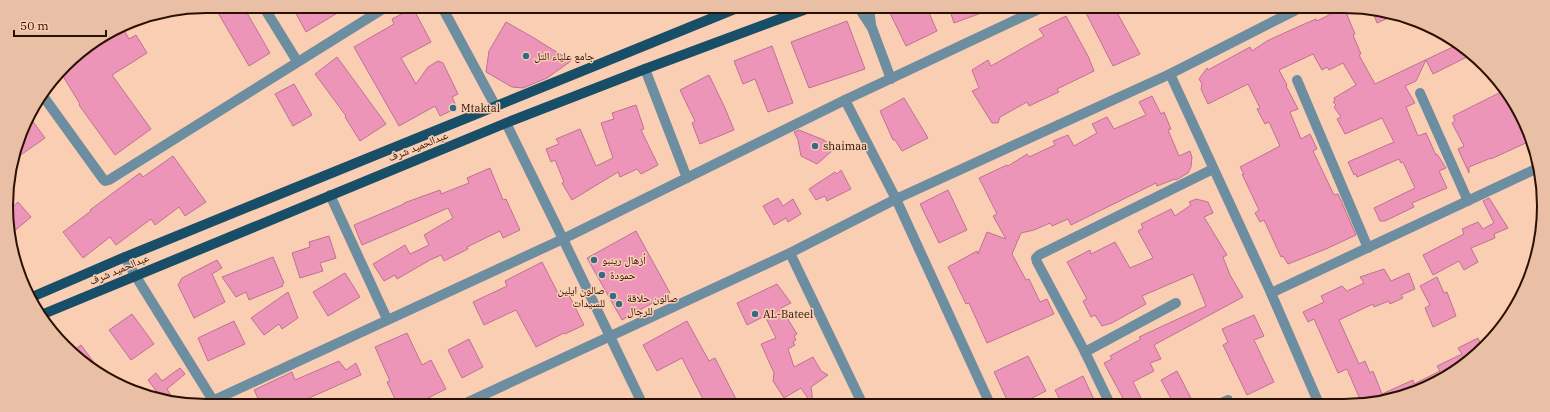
<svg xmlns="http://www.w3.org/2000/svg" width="1550" height="412" font-family="'IBM Plex Serif','Noto Naskh Arabic',serif">
<style>
.building{fill:#ed94b9;stroke:#be7292}
.lines{fill:none;stroke-linecap:round;stroke-linejoin:round}
.minor{stroke:#6d8ea1;stroke-width:10}
.major{stroke:#194e68;stroke-width:10}
.poi-dot{fill:#366b87;stroke:#faceb3;stroke-width:1.5}
.labels{text-anchor:middle;dominant-baseline:central;stroke-width:3;stroke-linejoin:round;paint-order:stroke}
.poi-label{font-size:11px;fill:#2a1101;stroke:#faceb3;text-anchor:start}
.street-label{font-size:11px;fill:#2a1101;stroke:#faceb3}
.rim{fill:none;stroke:#2a1101;stroke-width:2}
</style>
<rect width="100%" height="100%" fill="#faceb3"/>
<g class="building">
<polygon points="214,6 243,6 270,53 249,66"/>
<polygon points="292,6 349,6 306,32"/>
<polygon points="413,8 431,42 401,58 416,84 428,67 438,61 443,63 458,94 452,97 457,108 440,116 435,106 399,126 354,47 394,24 392,19"/>
<polygon points="895,8 927,8 937,31 906,46 889,11"/>
<polygon points="949,8 991,9 992,9 954,23"/>
<polygon points="1084,9 1115,9 1140,54 1113,66"/>
<polygon points="1339,10 1345,10 1355,34 1353,35 1361,54 1359,55 1375,84 1459,44 1462,47 1467,57 1433,74 1426,60 1416,81 1405,86 1415,103 1406,107 1418,136 1426,133 1436,155 1437,154 1446,168 1439,171 1447,188 1412,203 1414,207 1385,221 1380,221 1374,208 1415,188 1403,162 1401,163 1399,159 1357,177 1356,174 1354,175 1348,162 1394,142 1382,118 1345,134 1337,119 1341,117 1334,107 1336,105 1333,102 1335,101 1334,98 1356,85 1343,63 1329,70 1327,67 1322,70 1313,54 1279,70 1287,85 1286,86 1298,109 1290,112 1301,139 1310,134 1317,149 1313,151 1334,195 1338,194 1339,196 1356,235 1326,249 1288,264 1283,256 1281,257 1264,220 1260,222 1255,213 1259,210 1242,174 1244,174 1240,167 1280,146 1269,122 1265,124 1257,109 1260,108 1248,84 1208,104 1201,89 1202,84 1199,79 1207,68 1208,70 1250,47 1252,51 1267,41 1293,29 1316,19 1317,21"/>
<polygon points="1372,10 1383,10 1395,15 1377,23"/>
<polygon points="1066,16 1088,56 1094,71 1057,89 1059,92 1029,106 1027,102 1000,117 998,123 992,123 972,91 979,88 972,70 988,60 991,66 1044,36 1039,29"/>
<polygon points="847,21 865,69 809,88 791,42"/>
<polygon points="506,22 534,38 571,61 547,78 523,88 512,87 486,72 489,51"/>
<polygon points="122,26 129,39 136,35 147,53 112,75 151,129 115,155 79,105 80,104 61,73 74,56"/>
<polygon points="772,46 793,103 768,112 755,79 743,84 734,61"/>
<polygon points="337,57 386,124 360,141 345,117 346,116 315,74"/>
<polygon points="709,75 725,108 734,130 700,144 692,123 695,121 680,90"/>
<polygon points="294,84 312,115 293,126 275,94"/>
<polygon points="1505,90 1510,95 1514,103 1510,105 1528,142 1491,159 1491,158 1469,167 1469,173 1458,149 1464,146 1452,123 1455,121 1453,116"/>
<polygon points="1152,96 1161,114 1164,112 1171,129 1168,130 1179,156 1190,151 1192,157 1191,167 1188,173 1176,180 1175,179 1157,186 1156,183 1071,225 1068,219 1052,226 1050,223 1034,230 1021,233 1012,254 1026,280 1029,279 1040,302 1047,299 1054,314 987,343 969,303 966,304 948,267 977,251 978,254 987,232 1006,239 993,216 997,214 979,178 1007,165 1008,166 1027,154 1029,157 1055,145 1053,141 1068,135 1074,146 1097,133 1092,124 1107,117 1114,129 1146,115 1139,102"/>
<polygon points="904,98 928,138 902,151 895,140 893,140 880,111"/>
<polygon points="636,105 644,129 641,130 658,165 641,174 637,169 620,177 618,172 572,200 562,183 564,182 555,160 551,162 546,149 559,144 556,139 580,129 596,166 613,158 601,123 614,119 612,113"/>
<polygon points="28,115 45,138 15,159 27,117"/>
<polygon points="799,130 824,140 830,145 833,150 817,164 801,156 798,140 794,132"/>
<polygon points="173,156 206,202 185,216 179,207 155,225 151,219 116,245 110,237 83,258 63,232 91,211 90,210 140,173 143,177"/>
<polygon points="490,168 503,200 506,199 520,230 503,238 500,231 467,247 468,249 444,261 441,255 430,260 397,279 395,275 384,281 373,264 405,245 410,254 429,245 424,235 453,218 448,208 362,245 354,225 404,204 404,203 440,190 441,194 469,183 467,178"/>
<polygon points="841,170 851,189 827,201 825,196 816,200 809,189 835,172 837,174"/>
<polygon points="948,190 967,230 939,243 920,204"/>
<polygon points="778,198 783,206 793,199 801,214 788,222 786,218 774,225 763,206"/>
<polygon points="1489,198 1508,228 1494,234 1495,238 1471,248 1478,262 1464,270 1459,261 1433,275 1423,255 1464,234 1462,229 1478,222 1483,229 1494,223 1483,201"/>
<polygon points="1196,199 1208,202 1213,213 1204,217 1227,255 1223,257 1230,275 1243,297 1154,345 1161,359 1150,363 1154,371 1133,382 1144,404 1126,404 1104,363 1112,359 1110,356 1141,339 1139,337 1206,306 1193,274 1142,296 1146,304 1112,323 1102,326 1095,315 1091,317 1083,301 1087,299 1067,262 1090,250 1091,254 1115,242 1130,268 1153,258 1138,231 1143,228 1141,224 1171,209 1175,216 1191,205 1189,202"/>
<polygon points="18,202 31,217 11,234 8,211"/>
<polygon points="636,231 670,293 622,320 587,258"/>
<polygon points="329,236 336,258 320,263 323,271 300,278 292,253 310,247 309,242"/>
<polygon points="273,257 284,283 282,284 283,286 249,300 246,292 236,297 222,277"/>
<polygon points="217,260 222,268 212,274 225,302 194,318 178,285 182,278"/>
<polygon points="542,262 560,297 568,293 584,325 565,334 564,333 536,347 516,310 484,325 473,302 507,286 505,281"/>
<polygon points="1384,269 1391,281 1409,273 1415,289 1401,295 1403,298 1390,304 1389,301 1374,307 1373,304 1339,320 1359,364 1365,361 1370,373 1373,371 1382,394 1413,380 1414,384 1440,371 1437,366 1462,354 1458,348 1478,338 1483,349 1432,385 1370,404 1362,404 1347,369 1338,373 1314,319 1308,322 1303,312 1324,302 1321,296 1342,286 1347,291 1364,283 1360,277"/>
<polygon points="345,273 360,297 328,316 313,292"/>
<polygon points="1437,277 1444,293 1447,292 1456,316 1433,327 1425,308 1430,305 1420,286"/>
<polygon points="777,284 791,303 781,308 797,334 794,336 796,340 793,342 795,345 788,349 794,367 813,357 821,371 828,375 811,387 813,403 811,403 801,388 784,398 773,381 774,373 761,344 776,338 765,316 747,325 737,303"/>
<polygon points="288,292 298,318 282,329 279,324 264,335 251,318"/>
<polygon points="132,314 154,344 131,360 109,330"/>
<polygon points="1254,315 1264,336 1254,340 1274,382 1247,395 1223,345 1228,342 1222,329"/>
<polygon points="234,321 245,344 208,361 198,338"/>
<polygon points="687,321 709,361 715,358 738,403 705,403 682,358 657,371 643,345"/>
<polygon points="407,333 422,365 431,360 446,389 418,403 397,403 387,382 390,381 375,347"/>
<polygon points="469,339 483,367 462,378 448,350"/>
<polygon points="81,345 98,368 94,372 73,351"/>
<polygon points="1028,356 1046,391 1020,404 1009,404 994,372"/>
<polygon points="339,361 346,370 356,363 361,375 300,402 260,402 254,390 292,372 295,380"/>
<polygon points="180,368 185,374 167,389 172,397 165,401 163,400 148,380 156,373 162,381"/>
<polygon points="1177,371 1194,404 1174,404 1161,380"/>
<polygon points="1083,376 1096,404 1062,404 1055,390"/>
</g>
<g class="lines">
<g class="minor">
<polyline points="263,6 297,61"/>
<polyline points="442,7 496,107"/>
<polyline points="859,8 872,28 891,79"/>
<polyline points="869,8 871,24"/>
<polyline points="645,69 687,178"/>
<polyline points="1170,74 1271,293 1319,404"/>
<polyline points="1297,80 1368,248"/>
<polyline points="1420,93 1468,201"/>
<polyline points="43,96 103,179 105,181 109,180 386,7"/>
<polyline points="845,100 896,199 990,404"/>
<polyline points="506,123 563,239 642,403"/>
<polyline points="330,195 387,319"/>
<polyline points="790,253 862,403"/>
<polyline points="125,257 135,275 214,402"/>
<polyline points="1271,293 1540,167"/>
<polyline points="1085,352 1176,303"/>
<polyline points="210,402 563,239 845,100 1039,9"/>
<polyline points="466,403 790,253 896,199 1170,74 1296,10"/>
<polyline points="1110,404 1085,352 1037,262 1036,258 1039,255 1213,169"/>
<polyline points="1219,404 1228,400"/>
</g>
<g class="major">
<polyline points="32,297 125,257 737,8"/>
<polyline points="41,315 506,123 645,69 809,8"/>
</g>
</g>
<g class="poi-dot">
<circle cx="526" cy="56" r="4"/>
<circle cx="453" cy="108" r="4"/>
<circle cx="815" cy="146" r="4"/>
<circle cx="594" cy="260" r="4"/>
<circle cx="602" cy="275" r="4"/>
<circle cx="613" cy="296" r="4"/>
<circle cx="619" cy="304" r="4"/>
<circle cx="755" cy="314" r="4"/>
</g>
<g class="labels">
<g class="poi-label">
<text x="534" y="56">جامع علياء التل</text>
<text x="461" y="108">Mtaktal</text>
<text x="823" y="146">shaimaa</text>
<text x="602" y="260">أزهال رينبو</text>
<text x="610" y="275">حمودة</text>
<text x="605" y="290" text-anchor="end">صالون ايلين<tspan x="605" dy="13">للسيدات</tspan></text>
<text x="627" y="298">صالون حلاقة<tspan x="627" dy="13">للرجال</tspan></text>
<text x="763" y="314">AL-Bateel</text>
</g>
<g class="street-label">
<text transform="translate(418 146) rotate(-22)">عبدالحميد شرف</text>
<text transform="translate(119 269) rotate(-23)">عبدالحميد شرف</text>
</g>
</g>
<path d="M0 0H1550V412H0ZM206 13H1344A193 193 0 0 1 1537 206V206A193 193 0 0 1 1344 399H206A193 193 0 0 1 13 206V206A193 193 0 0 1 206 13Z" fill="#e9bfa5" fill-rule="evenodd"/>
<path class="rim" d="M206 13H1344A193 193 0 0 1 1537 206V206A193 193 0 0 1 1344 399H206A193 193 0 0 1 13 206V206A193 193 0 0 1 206 13Z"/>
<path d="M14 30v6h92v-6" fill="none" stroke="#2a1101" stroke-width="2"/>
<text x="20" y="30" font-size="12" fill="#2a1101" stroke="#faceb3" stroke-width="3" paint-order="stroke">50 m</text>
</svg>
